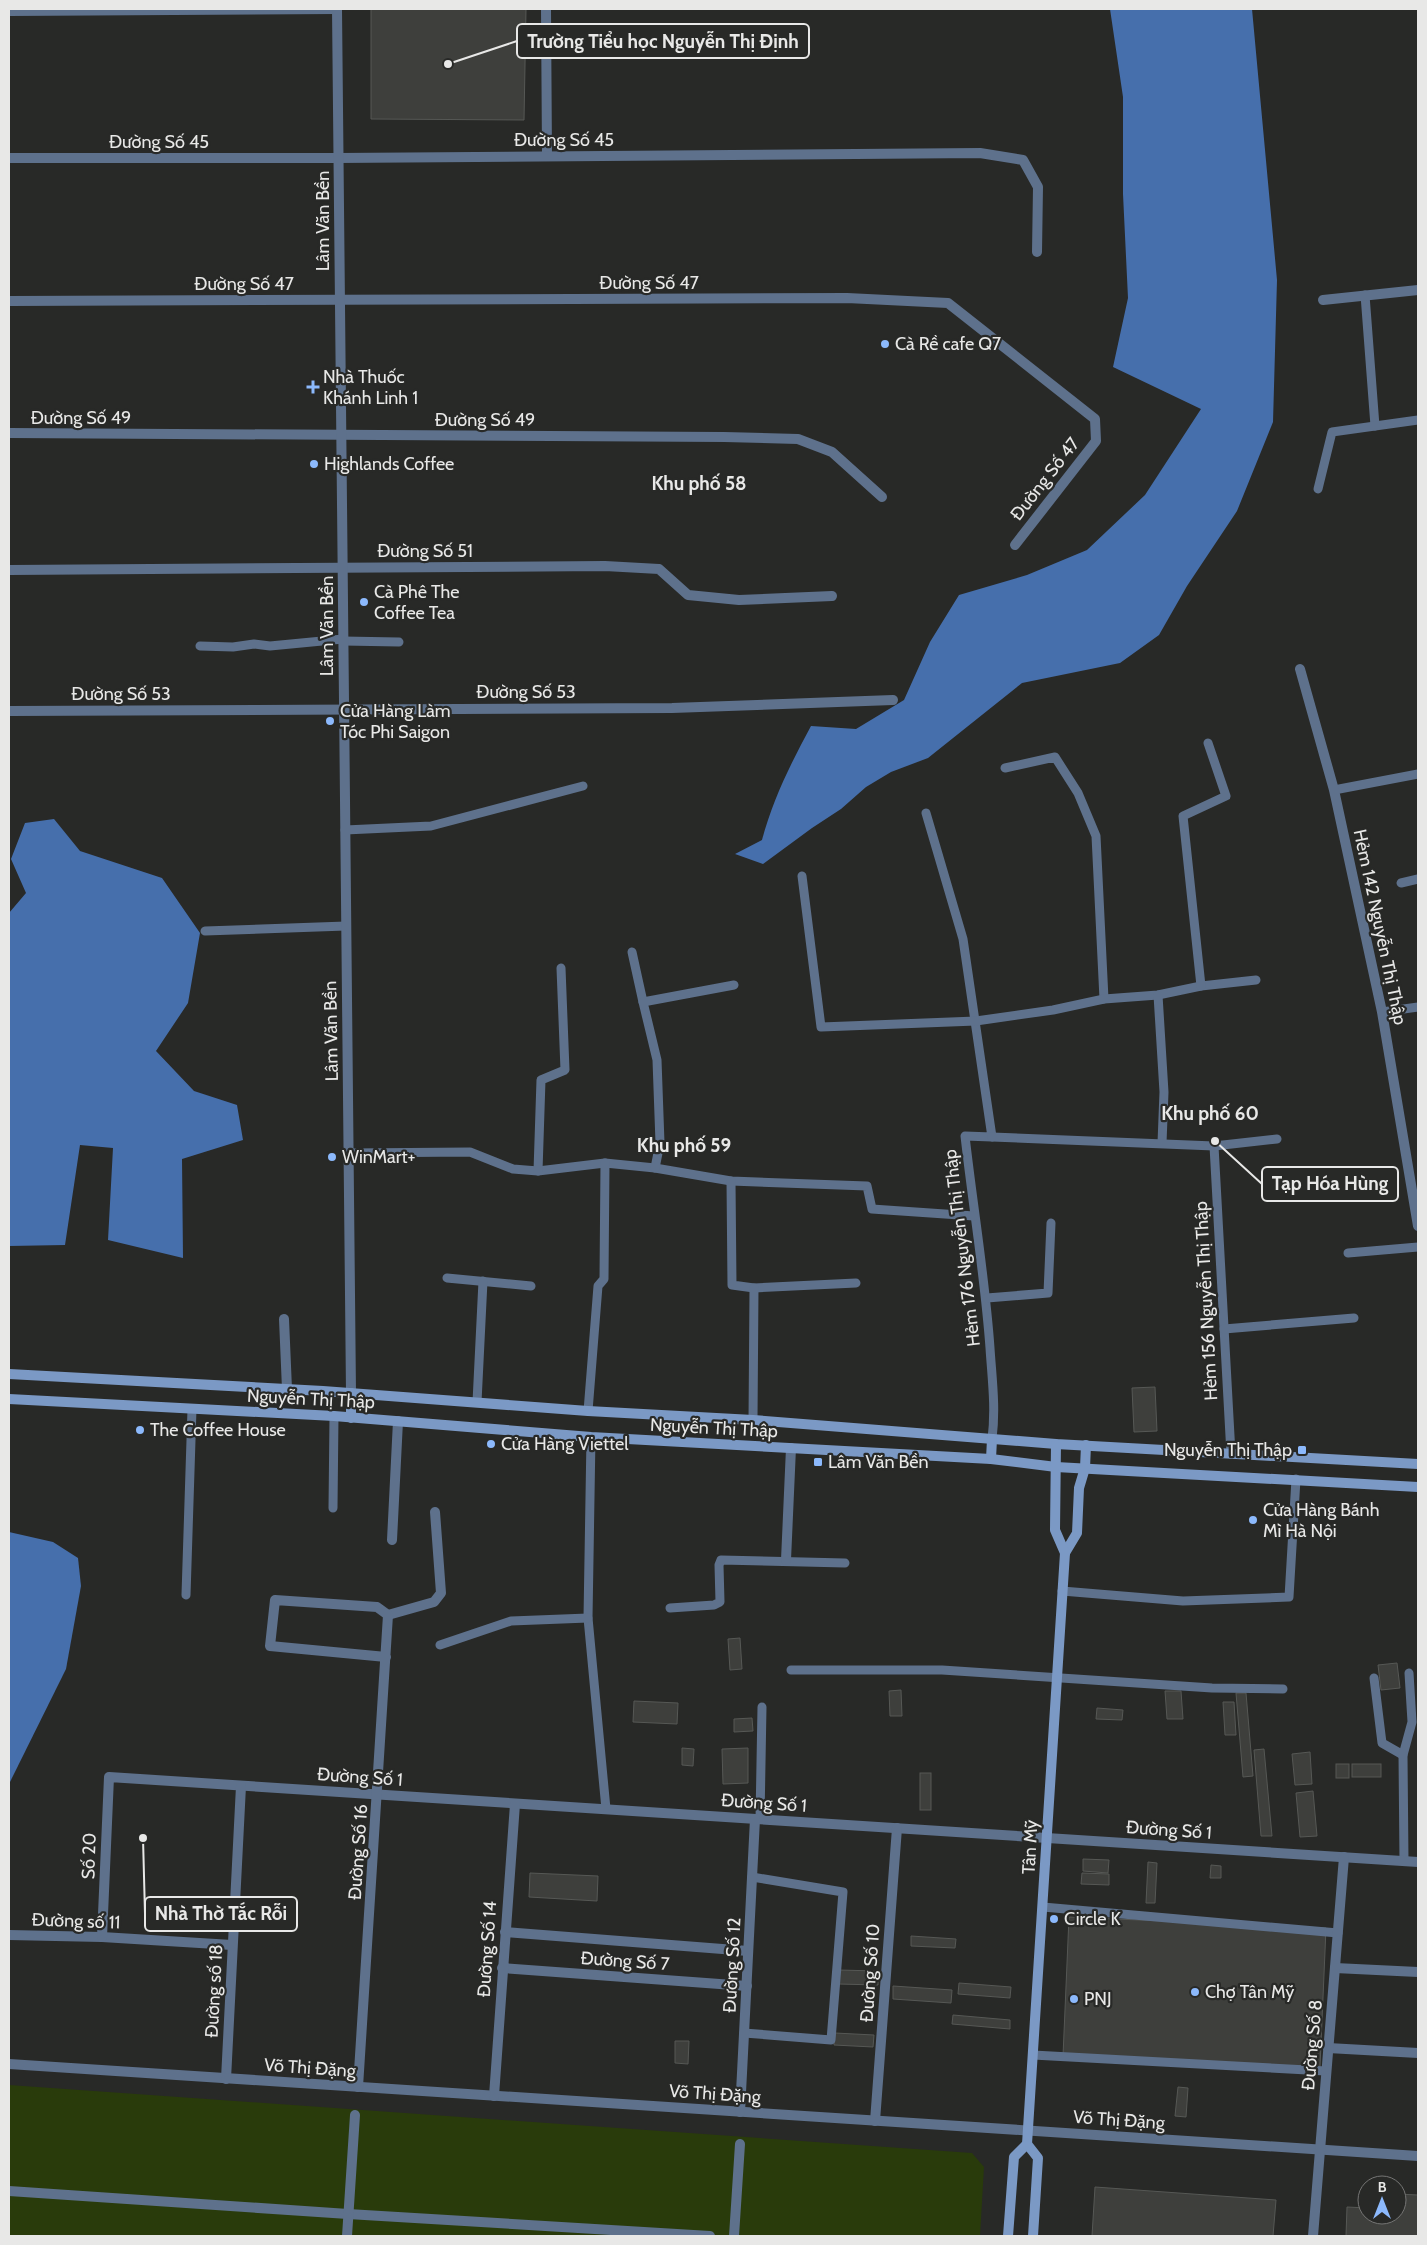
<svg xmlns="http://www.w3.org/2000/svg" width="1427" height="2245" font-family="Cabin,sans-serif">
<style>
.green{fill:#293b0b}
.water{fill:#466fac}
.building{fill:#3e3f3c;stroke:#565855}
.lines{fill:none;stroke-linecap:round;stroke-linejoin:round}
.service{stroke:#5e718c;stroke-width:9}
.minor{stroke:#5e718c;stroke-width:10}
.tertiary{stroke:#5e718c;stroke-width:10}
.secondary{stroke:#7b99c5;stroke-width:10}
.poi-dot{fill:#8cb9fc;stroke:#282927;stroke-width:2}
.labels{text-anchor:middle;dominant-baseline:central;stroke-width:4.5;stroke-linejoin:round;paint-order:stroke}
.street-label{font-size:18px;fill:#e8e8e7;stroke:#282927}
.poi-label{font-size:18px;fill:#e8e8e7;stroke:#282927;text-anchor:start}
.neighbourhood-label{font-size:19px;font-weight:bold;fill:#e8e8e7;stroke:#282927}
.leader{fill:none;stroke:#e8e8e7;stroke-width:2}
.callout-dot{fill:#e8e8e7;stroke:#282927;stroke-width:2}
.callout{fill:#282927;stroke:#e8e8e7;stroke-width:2}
.callout-label{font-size:19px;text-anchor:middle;font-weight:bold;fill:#e8e8e7}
</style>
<rect width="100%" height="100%" fill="#282927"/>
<polygon class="green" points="9,2085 972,2153 984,2167 980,2236 9,2236"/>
<g class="water">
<path d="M1110 9H1252L1277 280 1273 422 1237 511 1187 586 1159 635 1120 663 1022 683 928 758 891 772 866 787 841 809 812 828 763 864 735 854 762 840C773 799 791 763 811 726L856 729 904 700 930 642 959 595 1027 575 1087 550 1145 495 1201 409 1113 367 1128 298 1123 194V97Z"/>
<polygon points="54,819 80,851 162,878 200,933 188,1003 156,1051 194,1091 237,1105 243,1140 182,1159 183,1258 108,1240 113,1148 80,1145 65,1245 9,1246 9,913 26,893 11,859 25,823"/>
<polygon points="9,1532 53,1542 78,1558 81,1586 66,1669 9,1784"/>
</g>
<g class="building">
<polygon points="371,9 526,9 524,120 371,119"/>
<polygon points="1155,1387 1157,1431 1134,1432 1132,1388"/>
<polygon points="740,1638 742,1669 730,1670 728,1639"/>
<polygon points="1397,1663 1400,1688 1381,1690 1378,1665"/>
<polygon points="901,1690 902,1716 890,1716 889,1691"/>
<polygon points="1165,1691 1181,1691 1183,1719 1167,1719"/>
<polygon points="1236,1693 1246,1693 1253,1776 1243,1777"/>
<polygon points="634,1701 678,1703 677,1724 633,1722"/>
<polygon points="1223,1702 1234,1702 1236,1735 1225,1735"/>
<polygon points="1097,1708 1123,1710 1122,1720 1096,1719"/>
<polygon points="752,1718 753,1731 734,1732 734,1719"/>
<polygon points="682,1748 694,1749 693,1766 682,1765"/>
<polygon points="748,1748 748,1783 723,1784 722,1749"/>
<polygon points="1264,1749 1272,1836 1261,1836 1254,1750"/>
<polygon points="1310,1752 1312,1784 1295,1785 1292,1754"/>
<rect x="1336" y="1764" width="13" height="14"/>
<rect x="1352" y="1764" width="29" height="13"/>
<rect x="920" y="1773" width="11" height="37"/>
<polygon points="1313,1791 1317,1836 1300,1837 1296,1793"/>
<polygon points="1083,1859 1109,1860 1108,1873 1083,1871"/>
<polygon points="1148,1862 1157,1863 1155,1903 1146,1903"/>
<polygon points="1211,1865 1221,1866 1221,1878 1210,1878"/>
<polygon points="530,1873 598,1876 597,1901 529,1897"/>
<polygon points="1082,1873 1109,1874 1109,1885 1081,1884"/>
<polygon points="1069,1917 1326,1928 1320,2067 1063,2056"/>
<polygon points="911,1936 956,1939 955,1948 911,1946"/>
<polygon points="838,1970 878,1971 878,1985 838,1984"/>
<polygon points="959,1983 1011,1987 1010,1998 958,1994"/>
<polygon points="893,1986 952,1990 951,2003 893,1999"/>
<polygon points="953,2015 1010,2020 1010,2029 952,2024"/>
<polygon points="835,2033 874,2035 873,2047 834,2045"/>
<polygon points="675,2041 689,2041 688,2064 675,2063"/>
<polygon points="1178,2087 1188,2088 1186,2117 1175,2116"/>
<polygon points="1095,2187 1276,2200 1273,2236 1092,2236"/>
<polygon points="1397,2194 1418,2195 1418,2236 1346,2236 1347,2207 1367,2208 1367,2215 1397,2215"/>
</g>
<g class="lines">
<g class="service">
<polyline points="1365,295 1375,426"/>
<polyline points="1318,489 1332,432 1418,420"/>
<polyline points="343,641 399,642"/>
<polyline points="200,646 233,647 254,644 270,646 343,639"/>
<polyline points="1005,768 1055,757 1078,793 1096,836 1104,999"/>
<polyline points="1334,790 1418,774"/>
<path d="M926 813 963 939 992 1137 965 1136C973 1207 985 1277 990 1348 992 1379 996 1408 992 1439"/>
<polyline points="345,830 431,826 583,786"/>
<polyline points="802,876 821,1027 976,1021 1053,1010 1104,999 1158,995 1201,986 1256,980"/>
<polyline points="1401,883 1418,879"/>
<polyline points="205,931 346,926"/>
<polyline points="632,952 643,1002"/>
<polyline points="1201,986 1183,816 1226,796 1208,743"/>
<polyline points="1158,995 1164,1092 1162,1143"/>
<polyline points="1382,1012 1418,1007"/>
<polyline points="992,1137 1214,1146 1277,1139"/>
<polyline points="1214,1146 1231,1454"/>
<polyline points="348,1153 470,1152 513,1169 538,1171 605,1163 655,1168 731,1181 867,1186 872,1209 974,1216"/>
<polyline points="655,1168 660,1143 657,1060 643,1002 734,985"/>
<polyline points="538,1171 541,1080 565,1070 561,968"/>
<polyline points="731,1181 732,1285 754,1288 856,1283"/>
<polyline points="1348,1253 1418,1247"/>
<polyline points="447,1278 531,1286"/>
<polyline points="987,1298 1048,1293 1051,1223"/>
<polyline points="1224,1329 1354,1318"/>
<polyline points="477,1402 483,1281"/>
<polyline points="588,1411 598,1286 604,1279 605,1163"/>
<polyline points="753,1420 754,1288"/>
<polyline points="591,1437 588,1618 606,1809"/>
<polyline points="333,1508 334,1416"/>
<polyline points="1062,1591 1183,1601 1289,1597 1296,1479"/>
<polyline points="186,1595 192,1409"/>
<polyline points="670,1608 714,1605 720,1602 719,1565 721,1560 845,1563"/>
<polyline points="440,1645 511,1621 588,1618"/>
<polyline points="791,1670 942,1670 1212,1688 1283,1689"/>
<polyline points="1374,1678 1382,1743 1403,1755"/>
<polyline points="760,1819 762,1707"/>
<polyline points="1404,1861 1403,1755 1412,1722 1409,1673"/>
<polyline points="1043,1907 1338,1933"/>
<polyline points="744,2033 831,2040 843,1892 752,1877"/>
<polyline points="1033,2055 1326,2071"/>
</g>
<g class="minor">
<polyline points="546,9 547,156"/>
<polyline points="9,11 336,9"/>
<polyline points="9,158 338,158 980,153 1023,160 1038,187 1037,252"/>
<polyline points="1323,300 1418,290"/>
<polyline points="9,301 847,298 948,303 1095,419 1096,441 1015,545"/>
<polyline points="9,433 724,437 798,439 832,452 882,497"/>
<polyline points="9,570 605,566 659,569 688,595 739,600 832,596"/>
<polyline points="1300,669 1334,790 1382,1012 1418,1226"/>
<polyline points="9,711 672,708 893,700"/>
<polyline points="284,1319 287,1389"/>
<polyline points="392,1540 398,1421"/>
<polyline points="786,1560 791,1448"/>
<polyline points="388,1615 434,1602 441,1593 435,1512"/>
<polyline points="505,1932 748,1951"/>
<polyline points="9,1935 102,1937 232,1945"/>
<polyline points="102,1937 109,1777 1418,1862"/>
<polyline points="502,1968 747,1986"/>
<polyline points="1335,1968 1418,1972"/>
<polyline points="1328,2048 1418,2053"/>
<polyline points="9,2064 1418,2156"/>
<polyline points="226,2079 241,1786"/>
<polyline points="358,2087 388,1615 377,1607 275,1600 270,1646 386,1657"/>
<polyline points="494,2096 515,1804"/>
<polyline points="740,2112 755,1819"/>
<polyline points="875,2121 897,1828"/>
<polyline points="9,2191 348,2214 710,2236"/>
<polyline points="347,2236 355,2115"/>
<polyline points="734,2236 740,2144"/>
<polyline points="1313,2236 1344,1857"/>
</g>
<polyline class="tertiary" points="337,9 351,1393"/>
<g class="secondary">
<polyline points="9,1374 323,1391 588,1411 753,1420 1056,1444 1418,1464"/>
<polyline points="351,1393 351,1418"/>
<polyline points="9,1399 334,1416 591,1437 991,1459 1056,1467 1418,1487"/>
<polyline points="991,1459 992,1439"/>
<polyline points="1065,1553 1077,1533 1079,1488 1085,1468 1086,1445"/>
<polyline points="1027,2144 1038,2158 1033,2236"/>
<polyline points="1008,2236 1014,2157 1027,2144 1065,1553 1055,1530 1056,1444"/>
</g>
</g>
<g class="poi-dot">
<circle cx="885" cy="344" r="5"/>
<path d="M310.5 379.5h5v5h5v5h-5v5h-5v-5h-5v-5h5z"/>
<circle cx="314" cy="464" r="5"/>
<circle cx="364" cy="602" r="5"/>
<circle cx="330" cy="721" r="5"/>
<circle cx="332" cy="1157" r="5"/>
<circle cx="140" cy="1430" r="5"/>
<circle cx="491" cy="1444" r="5"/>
<rect x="1297" y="1445" width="10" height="10" rx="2.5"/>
<rect x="813" y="1457" width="10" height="10" rx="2.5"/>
<circle cx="1253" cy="1520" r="5"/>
<circle cx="1054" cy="1919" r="5"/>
<circle cx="1195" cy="1992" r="5"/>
<circle cx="1074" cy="1999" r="5"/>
</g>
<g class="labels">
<g class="street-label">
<text x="564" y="140">Đường Số 45</text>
<text x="159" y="142">Đường Số 45</text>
<text transform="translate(323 221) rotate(-90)">Lâm Văn Bền</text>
<text x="649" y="283">Đường Số 47</text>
<text x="244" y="284">Đường Số 47</text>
<text x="81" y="418">Đường Số 49</text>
<text x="485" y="420">Đường Số 49</text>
<text transform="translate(1045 479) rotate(-52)">Đường Số 47</text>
<text x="425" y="551">Đường Số 51</text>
<text transform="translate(327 626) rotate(-90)">Lâm Văn Bền</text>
<text x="526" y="692">Đường Số 53</text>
<text x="121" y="694">Đường Số 53</text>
<text transform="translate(1380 927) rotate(78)">Hẻm 142 Nguyễn Thị Thập</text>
<text transform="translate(331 1031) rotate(-91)">Lâm Văn Bền</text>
<text transform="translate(962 1248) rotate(-97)">Hẻm 176 Nguyễn Thị Thập</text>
<text transform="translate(1206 1301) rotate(-93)">Hẻm 156 Nguyễn Thị Thập</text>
<text transform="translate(311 1399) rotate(3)">Nguyễn Thị Thập</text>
<text transform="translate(714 1428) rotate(3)">Nguyễn Thị Thập</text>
<text transform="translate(360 1777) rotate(4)">Đường Số 1</text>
<text transform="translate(764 1803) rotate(4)">Đường Số 1</text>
<text transform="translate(1169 1830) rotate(4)">Đường Số 1</text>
<text transform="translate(1030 1847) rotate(-87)">Tân Mỹ</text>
<text transform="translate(358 1852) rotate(-86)">Đường Số 16</text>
<text transform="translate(89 1856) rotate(-88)">Số 20</text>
<text transform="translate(76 1921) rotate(2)">Đường số 11</text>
<text transform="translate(487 1949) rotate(-86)">Đường Số 14</text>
<text transform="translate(625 1961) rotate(4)">Đường Số 7</text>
<text transform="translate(732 1965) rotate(-87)">Đường Số 12</text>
<text transform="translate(870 1973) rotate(-86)">Đường Số 10</text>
<text transform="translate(214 1991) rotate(-87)">Đường số 18</text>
<text transform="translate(1312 2045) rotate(-85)">Đường Số 8</text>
<text transform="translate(310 2068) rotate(4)">Võ Thị Đặng</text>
<text transform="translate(715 2094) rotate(4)">Võ Thị Đặng</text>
<text transform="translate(1119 2120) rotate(4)">Võ Thị Đặng</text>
</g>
<g class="poi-label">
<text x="895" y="344">Cà Rề cafe Q7</text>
<text x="323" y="377">Nhà Thuốc<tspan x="323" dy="21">Khánh Linh 1</tspan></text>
<text x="324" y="464">Highlands Coffee</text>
<text x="374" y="592">Cà Phê The<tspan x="374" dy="21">Coffee Tea</tspan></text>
<text x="340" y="711">Cửa Hàng Làm<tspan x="340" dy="21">Tóc Phi Saigon</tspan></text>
<text x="342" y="1157">WinMart+</text>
<text x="150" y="1430">The Coffee House</text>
<text x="501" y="1444">Cửa Hàng Viettel</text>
<text x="1292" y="1450" text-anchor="end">Nguyễn Thị Thập</text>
<text x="828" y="1462">Lâm Văn Bền</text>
<text x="1263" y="1510">Cửa Hàng Bánh<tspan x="1263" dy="21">Mì Hà Nội</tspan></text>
<text x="1064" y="1919">Circle K</text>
<text x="1205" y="1992">Chợ Tân Mỹ</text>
<text x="1084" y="1999">PNJ</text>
</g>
<g class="neighbourhood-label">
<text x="699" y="483">Khu phố 58</text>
<text x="1210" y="1113">Khu phố 60</text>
<text x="684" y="1145">Khu phố 59</text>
</g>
</g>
<path class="leader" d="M448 64L517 41M1215 1141L1262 1184M143 1838L145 1914"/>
<g class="callout-dot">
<circle cx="448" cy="64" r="5"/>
<circle cx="1215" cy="1141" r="5"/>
<circle cx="143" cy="1838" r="5"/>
</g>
<g class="callout">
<rect x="517" y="24" width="292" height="34" rx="5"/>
<rect x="1262" y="1167" width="136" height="34" rx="5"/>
<rect x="145" y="1897" width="152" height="34" rx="5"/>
</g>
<g class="callout-label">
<text x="663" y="48">Trường Tiểu học Nguyễn Thị Định</text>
<text x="1330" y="1190">Tạp Hóa Hùng</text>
<text x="221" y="1920">Nhà Thờ Tắc Rỗi</text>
</g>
<rect width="1427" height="2245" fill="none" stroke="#e8e8e7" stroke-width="20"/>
<g transform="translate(1382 2200)"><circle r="24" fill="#282927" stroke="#757574"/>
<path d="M0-4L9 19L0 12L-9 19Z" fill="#8cb9fc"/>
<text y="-8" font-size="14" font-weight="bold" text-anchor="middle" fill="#e8e8e7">B</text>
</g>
</svg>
